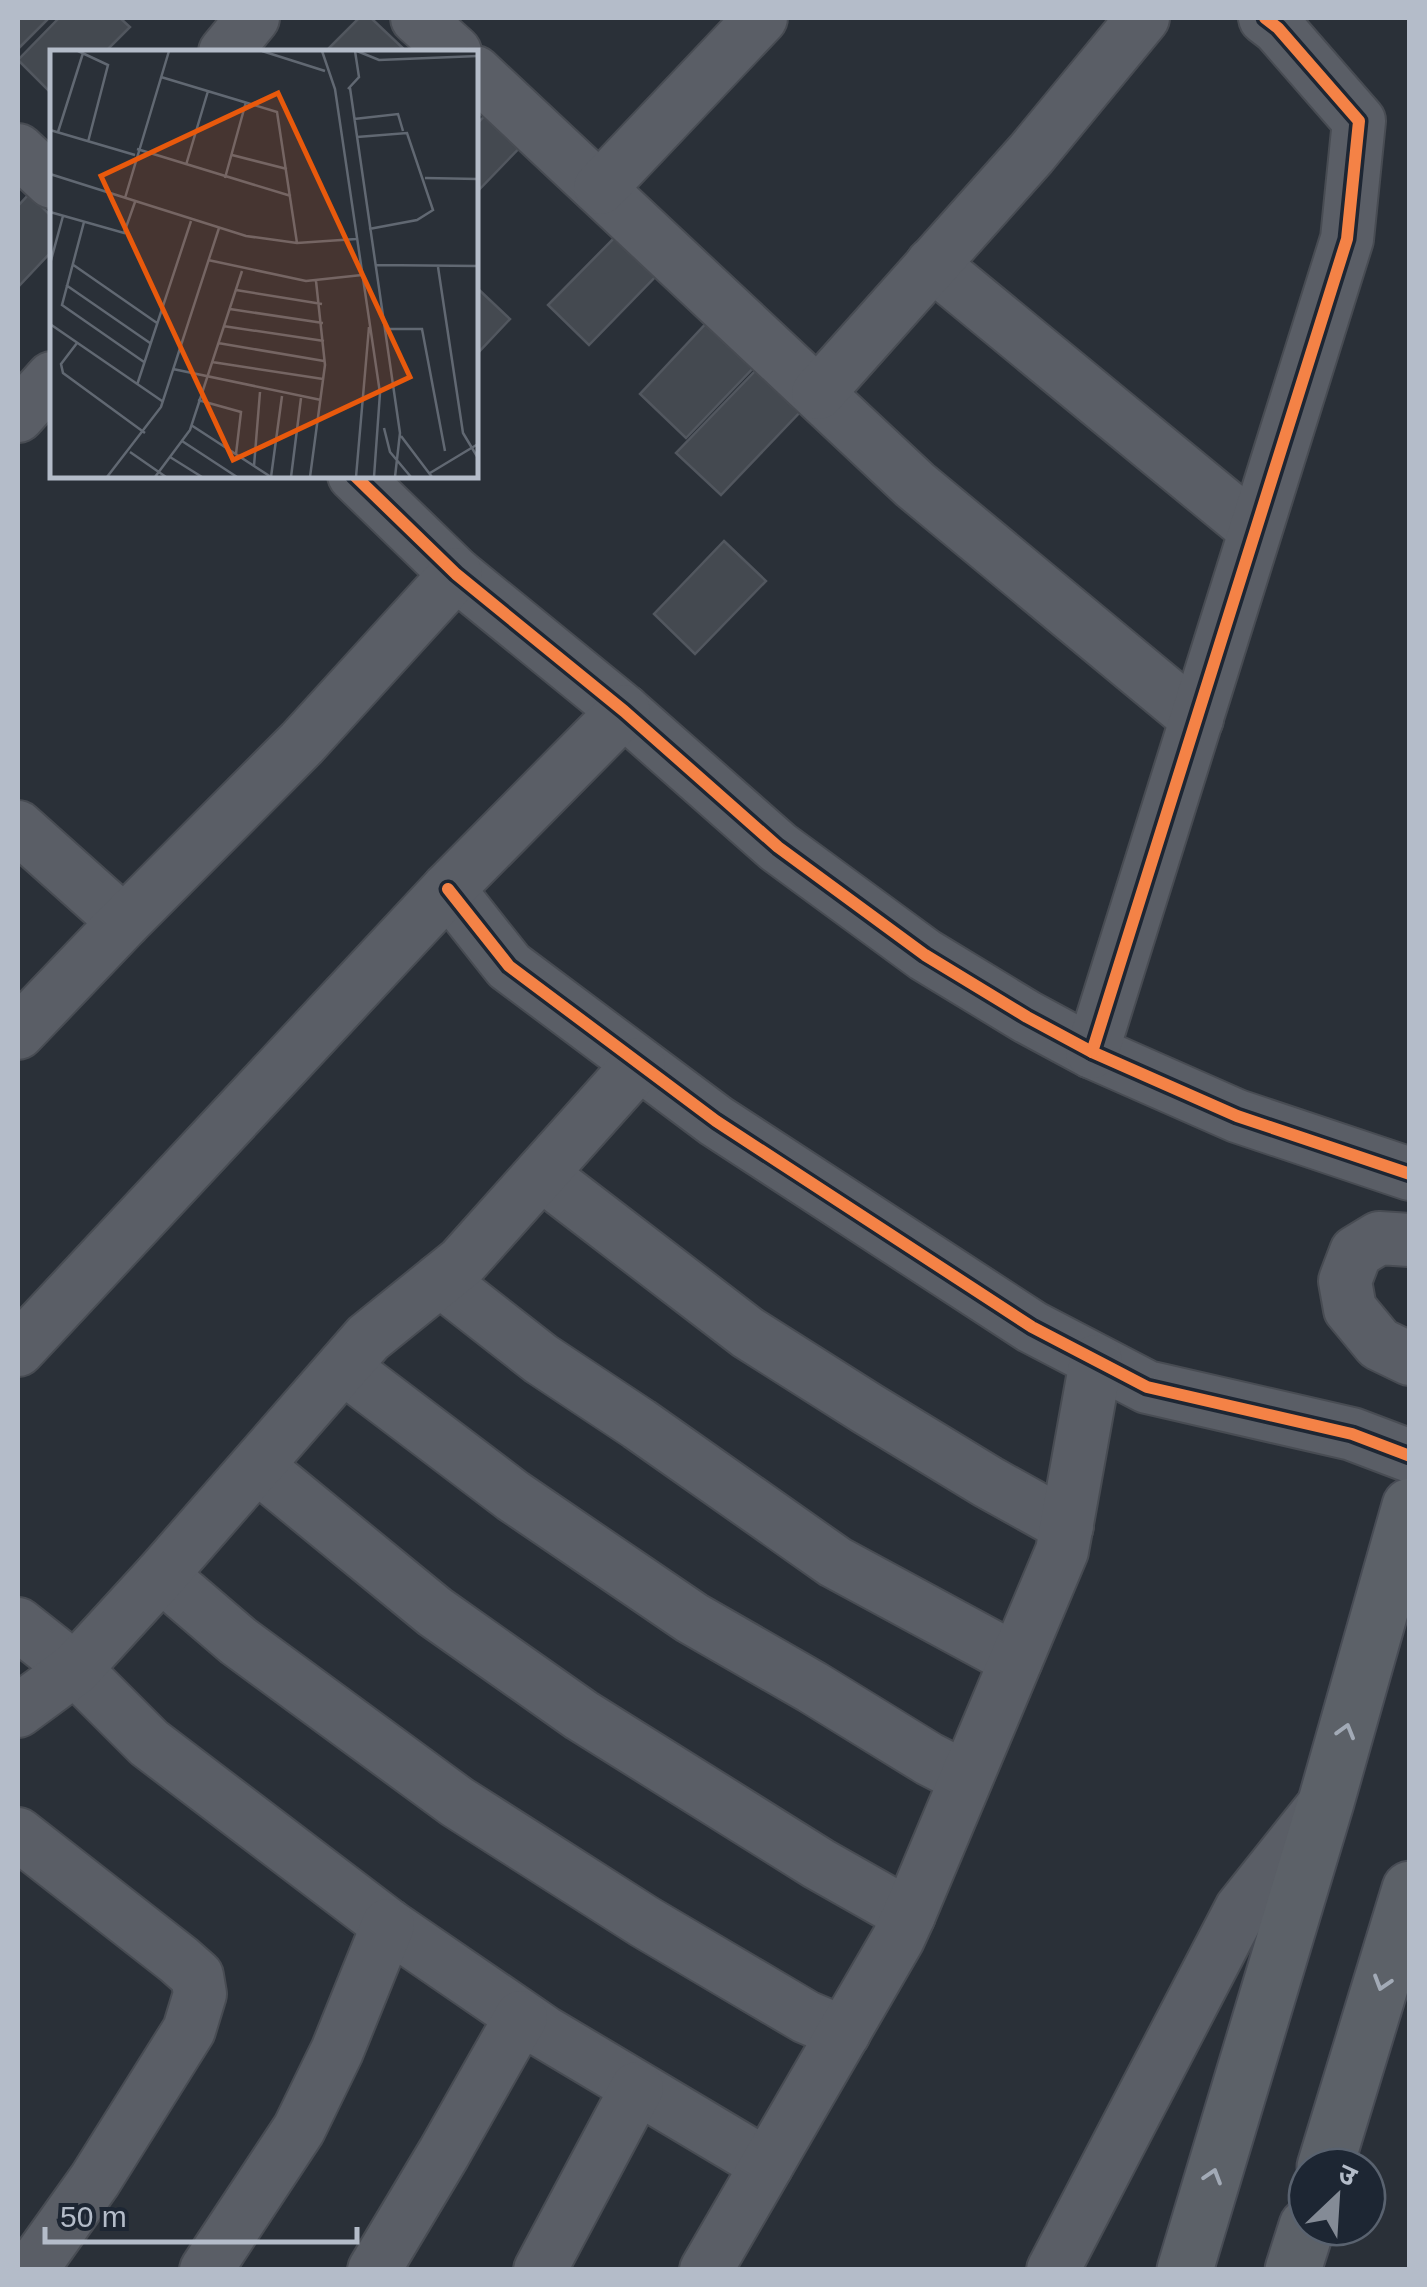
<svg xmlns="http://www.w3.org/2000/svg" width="1427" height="2287" font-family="Helvetica,'Noto Sans Devanagari',sans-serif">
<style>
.building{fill:#444950;stroke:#52575f;stroke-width:2.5}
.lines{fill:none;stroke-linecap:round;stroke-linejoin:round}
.minor-casing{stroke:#484c53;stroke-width:56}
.major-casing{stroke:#484c55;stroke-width:59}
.minor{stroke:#5a5e66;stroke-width:52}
.major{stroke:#5c6168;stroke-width:55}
.cycleway-casing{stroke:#1d2633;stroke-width:19}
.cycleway{stroke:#f48246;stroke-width:12}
.oneway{stroke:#a2aab6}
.inset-road{fill:none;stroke:#616872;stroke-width:2.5}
.view{fill:#e8590c;fill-opacity:0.15;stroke:#e8590c;stroke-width:5}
.inset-edge{fill:none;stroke:#b4bcc9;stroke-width:5}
</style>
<rect width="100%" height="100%" fill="#2a3038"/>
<g class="building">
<polygon points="18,18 49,18 20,47 18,44"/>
<polygon points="59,18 120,18 130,27 105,52 52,52 52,94 18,60"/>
<polygon points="359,18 371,18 406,51 325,52"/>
<polygon points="497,103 531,136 475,194 475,126"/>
<polygon points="29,194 52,217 52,251 18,287 18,206"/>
<polygon points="619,233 660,272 589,345 548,305"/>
<polygon points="475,286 510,319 475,356"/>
<polygon points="712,317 759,362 686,438 640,394"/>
<polygon points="758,368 802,410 721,495 676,453"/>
<polygon points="724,541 766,581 695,654 654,614"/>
</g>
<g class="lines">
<defs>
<g id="minor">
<polyline points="417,18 455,52"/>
<polyline points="225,52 253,18"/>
<polyline points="475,72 915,485 1197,719"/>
<polyline points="18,150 52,182"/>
<polyline points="600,188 761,18"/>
<polyline points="932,264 1255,530"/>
<polyline points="818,393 1031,154 1143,18"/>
<polyline points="18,416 52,378"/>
<polyline points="354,475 456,574 624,711 778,847 925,955 1027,1017 1092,1052 1237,1116 1410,1174"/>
<polyline points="18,827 124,922"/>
<polyline points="448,889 509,966 716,1121 1032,1327 1147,1387 1352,1434 1410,1456"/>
<polyline points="18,1033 124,922 302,743 456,574"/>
<polyline points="1092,1052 1347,239 1359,121 1278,28 1265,18"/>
<polyline points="541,1174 748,1333 868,1409 988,1482 1067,1526"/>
<polyline points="1410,1240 1379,1238 1356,1252 1345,1281 1350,1309 1379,1344 1410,1359"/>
<polyline points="440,1280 541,1359 639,1424 835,1562 1016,1660"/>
<polyline points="18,1350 448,889 624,711"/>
<polyline points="343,1367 513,1496 692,1618 812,1687 929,1759 966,1778"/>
<polyline points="257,1466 435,1612 581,1715 819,1864 909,1915"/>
<polyline points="161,1575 238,1641 457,1802 645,1922 806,2017 844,2033"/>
<polyline points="18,1624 75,1669 149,1743 388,1925 544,2032 767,2165"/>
<polyline points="18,1711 75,1669 161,1575 368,1338 462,1262 639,1064"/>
<polyline points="18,1834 179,1960 197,1976 200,1994 189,2030 95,2180 38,2260"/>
<polyline points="206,2270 299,2129 337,2051 388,1925"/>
<polyline points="374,2270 444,2153 521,2017"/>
<polyline points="540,2270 637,2088"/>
<polyline points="706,2270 898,1939 909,1915 1062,1551 1096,1361"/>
<polyline points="1053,2270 1241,1909 1323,1806"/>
</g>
<g id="major">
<polyline points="1325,2167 1410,1889"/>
<polyline points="1185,2270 1326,1802 1410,1506"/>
<polyline points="1293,2270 1307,2226"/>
</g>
</defs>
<use href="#minor" class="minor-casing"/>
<use href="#major" class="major-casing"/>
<use href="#minor" class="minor"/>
<use href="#major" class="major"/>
<defs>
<g id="cycleway">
<polyline points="354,475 456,574 624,711 778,847 925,955 1027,1017 1092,1052 1237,1116 1410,1174"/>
<polyline points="448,889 509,966 716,1121 1032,1327 1147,1387 1352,1434 1410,1456"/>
<polyline points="1092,1052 1347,239 1359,121 1278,28 1265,18"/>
</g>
</defs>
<use href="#cycleway" class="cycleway-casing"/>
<use href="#cycleway" class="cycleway"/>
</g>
<defs><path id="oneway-chevron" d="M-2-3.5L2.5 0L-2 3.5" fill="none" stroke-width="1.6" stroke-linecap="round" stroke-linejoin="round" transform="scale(2.5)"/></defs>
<g class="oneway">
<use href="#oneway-chevron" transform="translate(1346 1731) rotate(-74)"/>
<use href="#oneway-chevron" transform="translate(1382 1983) rotate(107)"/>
<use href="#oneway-chevron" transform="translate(1213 2176) rotate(-73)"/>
</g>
<g transform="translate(50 50)">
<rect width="428" height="428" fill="#2a3038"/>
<path class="inset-road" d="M28 1 58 15 38 92M212 1 275 21M272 1 285 39 330 343 324 427M307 1 329 10 428 6M111 27 227 62 247 193M300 38 350 383 345 427M298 39 309 27 305 1M304 69 348 64 353 81M0 80 85 105M8 82 33 3M307 87 357 83 383 160 367 170 319 179M87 99 241 146M182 105 237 119M136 115 158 41M0 124 196 186 247 193 306 189M175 128 196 52M375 128 428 129M75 148 119 1M0 162 74 183 85 152M34 172 12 255 94 312M158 210 256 231 312 225M0 214 13 166M22 214 107 273M325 215 428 216M388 217 413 383 428 408M16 235 100 293M186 240 272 254M180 259 273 273M0 274 112 351M173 276 274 291M335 279H372L395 401M27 293 11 314 13 323 95 383M168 293 274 311M162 312 273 329M123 319 271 350M87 335 141 171M148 350 191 362 186 404M141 375 221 427M334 378 340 402 361 427M351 386 382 427M132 391 187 427M80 402 116 427M120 407 152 427M204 416 210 342M380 423 428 394M57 427 111 357 169 178M105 427 140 380 192 221M221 427 232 346M241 427 251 348M260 427 275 315 266 231M306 427 319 277"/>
<path class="view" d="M228 43 360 327 183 410 51 126Z"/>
<rect width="428" height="428" class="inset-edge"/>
</g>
<rect width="1427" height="2287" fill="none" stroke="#b4bcc9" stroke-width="40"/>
<g transform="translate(1337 2197) rotate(25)"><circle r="48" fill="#1d2633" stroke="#59626f" stroke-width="2.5"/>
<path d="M0-8L18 38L0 25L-18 38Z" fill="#848b96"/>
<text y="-15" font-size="28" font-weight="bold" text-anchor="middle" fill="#b4bcc9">उ</text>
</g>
<path d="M45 2227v15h312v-15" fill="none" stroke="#b4bcc9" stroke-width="5"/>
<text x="60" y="2227" font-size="30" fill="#b4bcc9" stroke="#1d2633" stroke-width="8" paint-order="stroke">50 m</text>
</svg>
